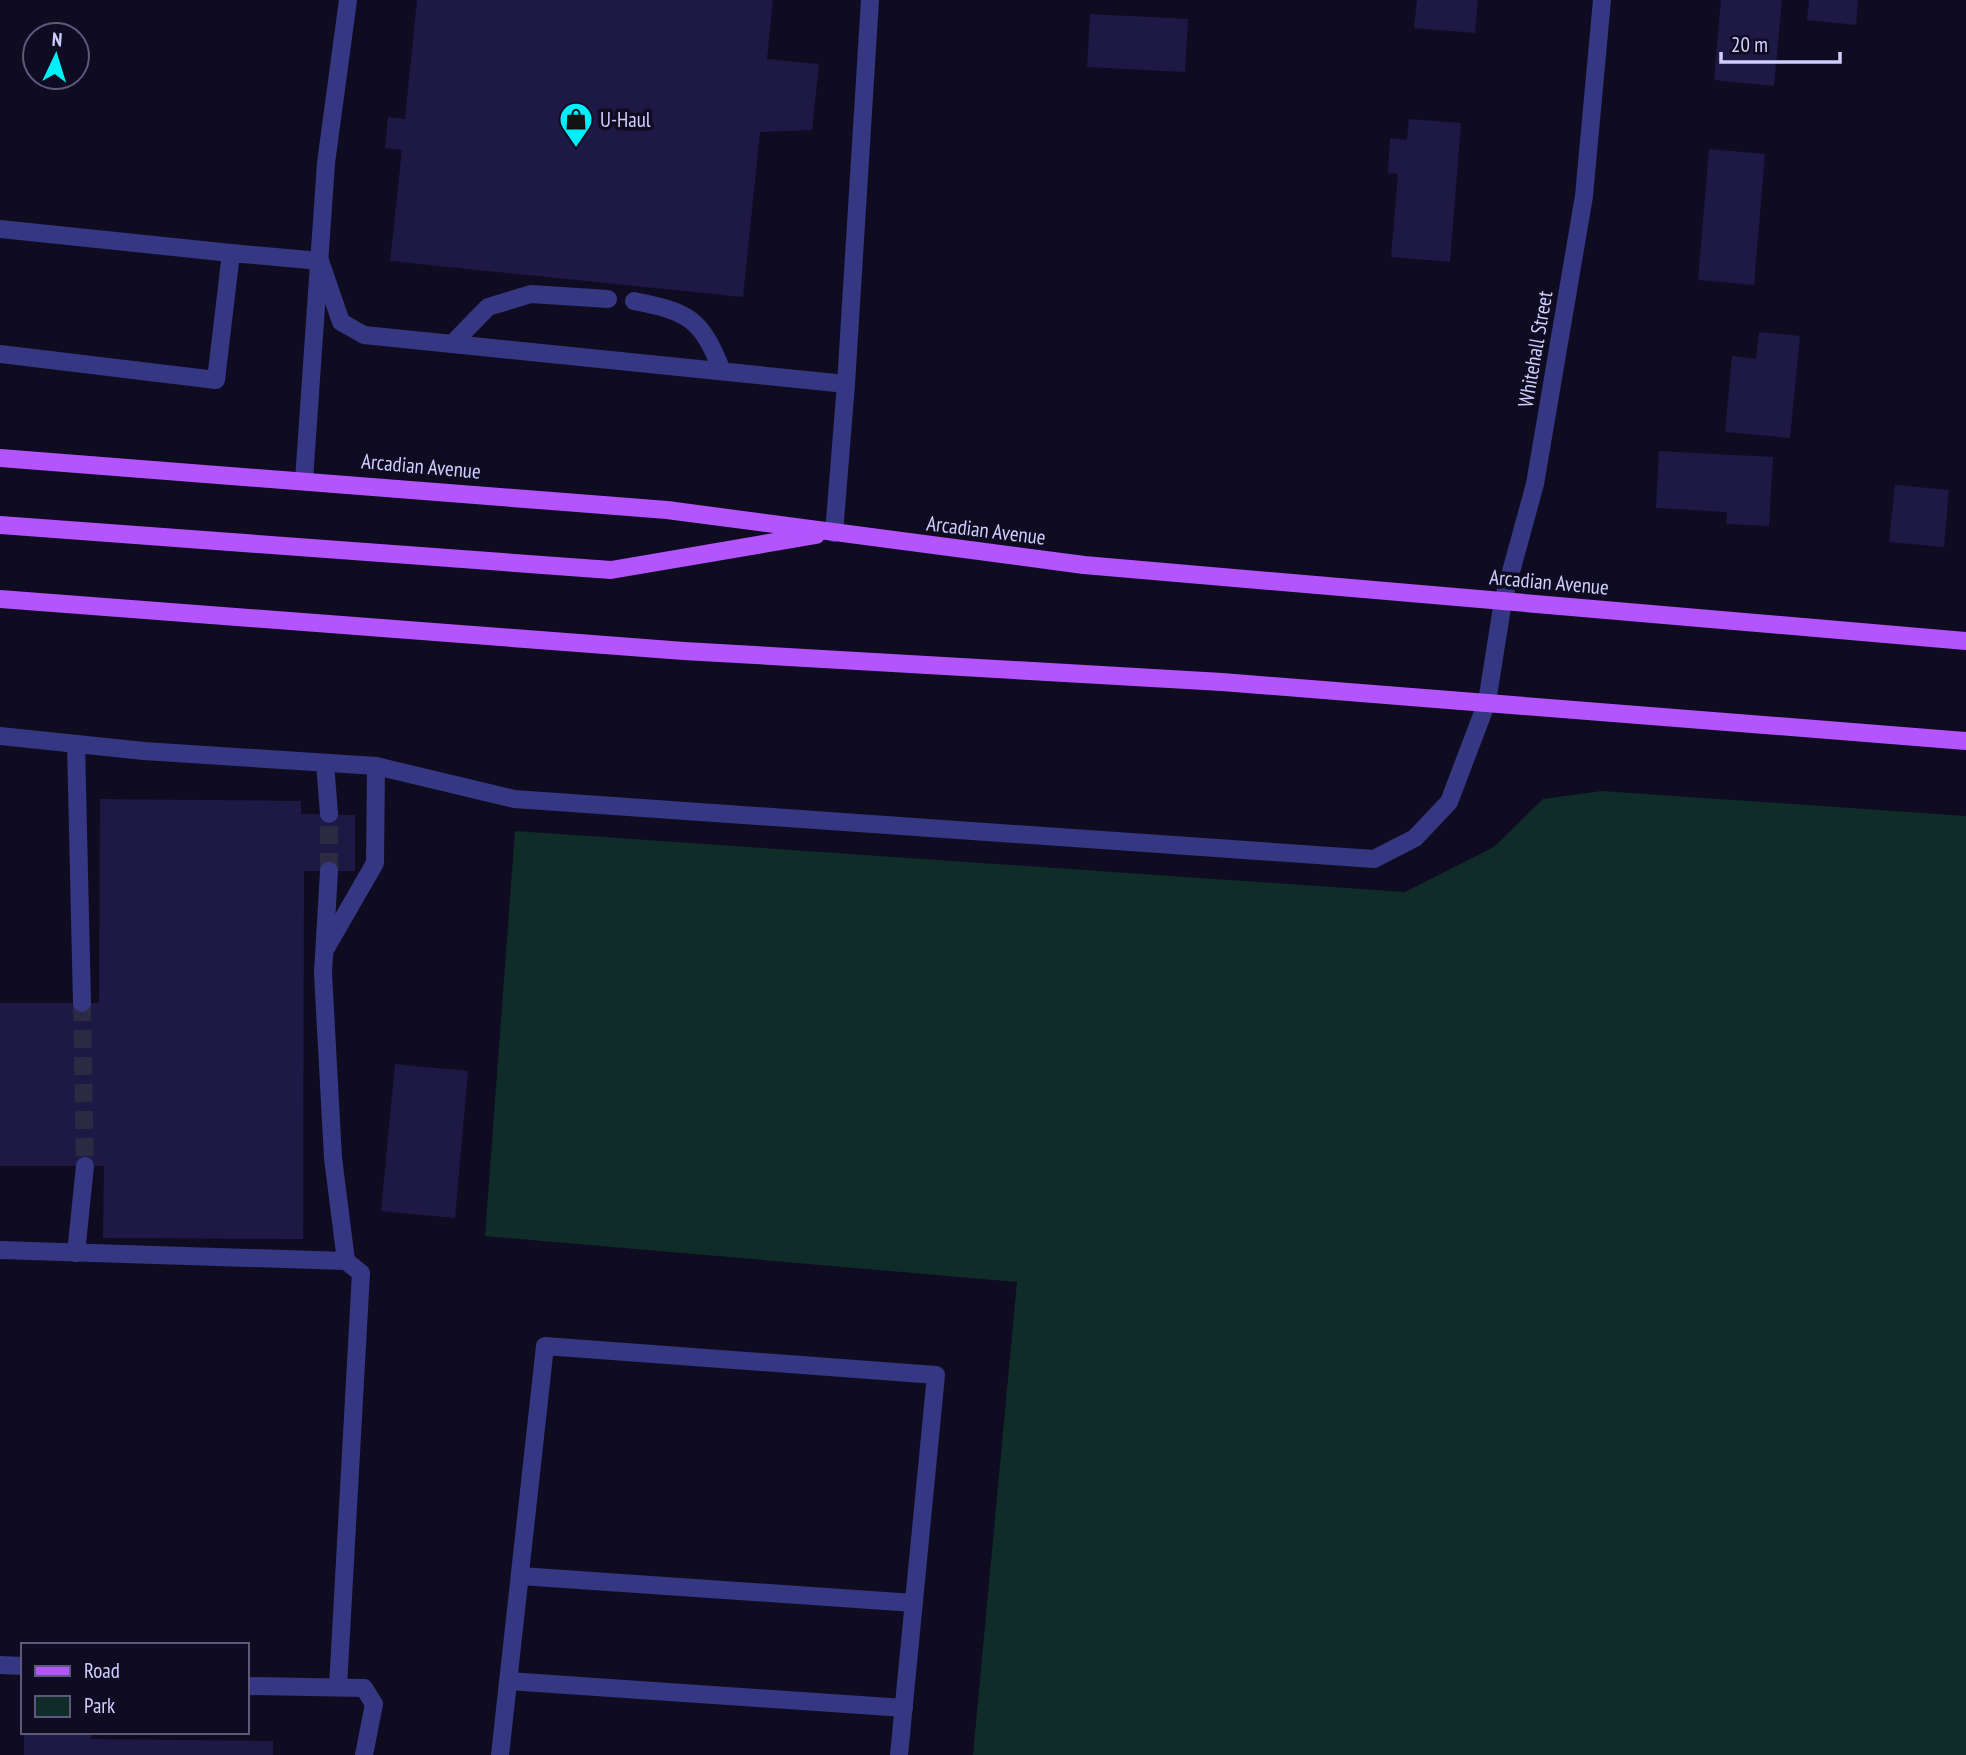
<svg xmlns="http://www.w3.org/2000/svg" width="1966" height="1755" font-family="'PT Sans Narrow',sans-serif">
<style>
.green{fill:#0f2c29}
.building{fill:#1e1844}
.lines{fill:none;stroke-linecap:round;stroke-linejoin:round}
.minor-tunnel{stroke:#2c2943;stroke-width:18;stroke-dasharray:18 9;stroke-linecap:butt}
.minor{stroke:#353783;stroke-width:18}
.major{stroke:#b454ff;stroke-width:18}
.labels{text-anchor:middle;dominant-baseline:central;stroke-width:7;stroke-linejoin:round;paint-order:stroke}
.poi-label{font-size:21px;fill:#d0cdff;stroke:#0f0c22;text-anchor:start}
.street-label{font-size:21px;fill:#d0cdff;stroke:#0f0c22}
</style>
<rect width="100%" height="100%" fill="#0f0c22"/>
<polygon class="green" points="1602,791 1966,816 1966,1755 973,1755 1017,1282 485,1236 515,831 1405,892 1494,847 1543,799"/>
<g class="building">
<polygon points="417,0 773,0 767,59 819,64 812,130 760,132 743,297 390,261 402,150 385,148 388,117 405,119"/>
<polygon points="1417,0 1478,0 1475,33 1414,28"/>
<polygon points="1721,0 1782,0 1774,86 1714,80"/>
<polygon points="1809,0 1858,0 1856,25 1807,20"/>
<polygon points="1090,14 1188,19 1185,72 1087,67"/>
<polygon points="1409,119 1461,123 1450,262 1391,257 1398,174 1388,173 1390,138 1407,140"/>
<polygon points="1709,149 1765,154 1754,285 1698,280"/>
<polygon points="1759,332 1800,336 1790,438 1725,432 1732,356 1756,359"/>
<polygon points="1659,451 1773,457 1769,526 1726,524 1727,512 1656,508"/>
<polygon points="1895,485 1949,490 1944,547 1889,542"/>
<polygon points="100,799 301,801 301,814 355,815 355,871 304,871 303,1239 103,1238 104,1166 0,1166 0,1003 99,1003"/>
<polygon points="395,1064 468,1071 455,1218 381,1211"/>
<polygon points="24,1732 91,1732 91,1739 273,1741 273,1755 24,1755"/>
</g>
<g class="lines">
<g class="minor-tunnel">
<polyline points="329,871 329,814"/>
<polyline points="82,1003 85,1166"/>
</g>
<g class="minor">
<polyline points="0,229 231,253"/>
<polyline points="320,261 341,322 364,335 846,384"/>
<path d="M634 301C689 312 701 318 722 371"/>
<polyline points="453,343 488,307 531,294 608,299"/>
<polyline points="0,354 216,380 231,253 320,261"/>
<polyline points="304,480 326,163 348,0"/>
<polyline points="834,533 846,384 870,0"/>
<polyline points="0,736 144,751 376,766 514,799 1374,859 1415,838 1449,802 1487,702 1503,601 1535,484 1584,196 1602,0"/>
<polyline points="76,744 82,1003"/>
<polyline points="325,763 329,814"/>
<polyline points="329,871 323,973 333,1158 346,1261"/>
<polyline points="326,948 375,863 376,766"/>
<polyline points="0,1250 346,1261 361,1273 338,1687"/>
<polyline points="76,1253 85,1166"/>
<polyline points="520,1576 914,1603"/>
<polyline points="0,1665 23,1666"/>
<polyline points="508,1681 904,1708"/>
<polyline points="247,1686 364,1688 374,1704 364,1755"/>
<polyline points="500,1755 545,1346 936,1375 899,1755"/>
</g>
<g class="major">
<polyline points="0,458 667,510 1084,565 1966,641"/>
<polyline points="0,525 611,570 816,535"/>
<polyline points="0,599 684,651 1222,682 1966,741"/>
</g>
</g>
<defs>
<symbol id="shop-pin" viewBox="-11 -11 22 30"><path d="M0 17L-7.5 6A9.5 9.5 0 1 1 7.5 6Z" fill="#00eff8" stroke="#0f0c22"/><path d="M-5-2.5h2.3a2.7 3.5 0 0 1 5.4 0H5L5.5 6h-11ZM-1.5-2.5h3a1.5 2.3 0 0 0-3 0Z" fill="#111"/></symbol>
</defs>
<g fill-rule="evenodd">
<use href="#shop-pin" x="557" y="100" width="38" height="52"/>
</g>
<g class="labels">
<g class="poi-label">
<text x="600" y="119">U-Haul</text>
</g>
<g class="street-label">
<text transform="translate(1535 349) rotate(-80)">Whitehall Street</text>
<text transform="translate(421 466) rotate(5)">Arcadian Avenue</text>
<text transform="translate(986 530) rotate(7)">Arcadian Avenue</text>
<text transform="translate(1549 582) rotate(5)">Arcadian Avenue</text>
</g>
</g>
<rect x="21" y="1643" width="228" height="91" fill="#0f0c22" stroke="#5c597a" stroke-width="2"/>
<rect x="35" y="1666" width="35" height="10" fill="#b454ff" stroke="#5c597a" stroke-width="2"/>
<text x="84" y="1678" font-size="21" fill="#d0cdff">Road</text>
<rect x="35" y="1696" width="35" height="21" fill="#0f2c29" stroke="#5c597a" stroke-width="2"/>
<text x="84" y="1713" font-size="21" fill="#d0cdff">Park</text>
<g transform="translate(56 56) rotate(4)"><circle r="33" fill="#0f0c22" stroke="#5c597a" stroke-width="2"/>
<path d="M0-5L12 26L0 18L-12 26Z" fill="#00eff8"/>
<text y="-10" font-size="19" font-weight="bold" text-anchor="middle" fill="#d0cdff">N</text>
</g>
<path d="M1721 52v10h119v-10" fill="none" stroke="#d0cdff" stroke-width="3.5"/>
<text x="1731" y="52" font-size="21" fill="#d0cdff" stroke="#0f0c22" stroke-width="5" paint-order="stroke">20 m</text>
</svg>
